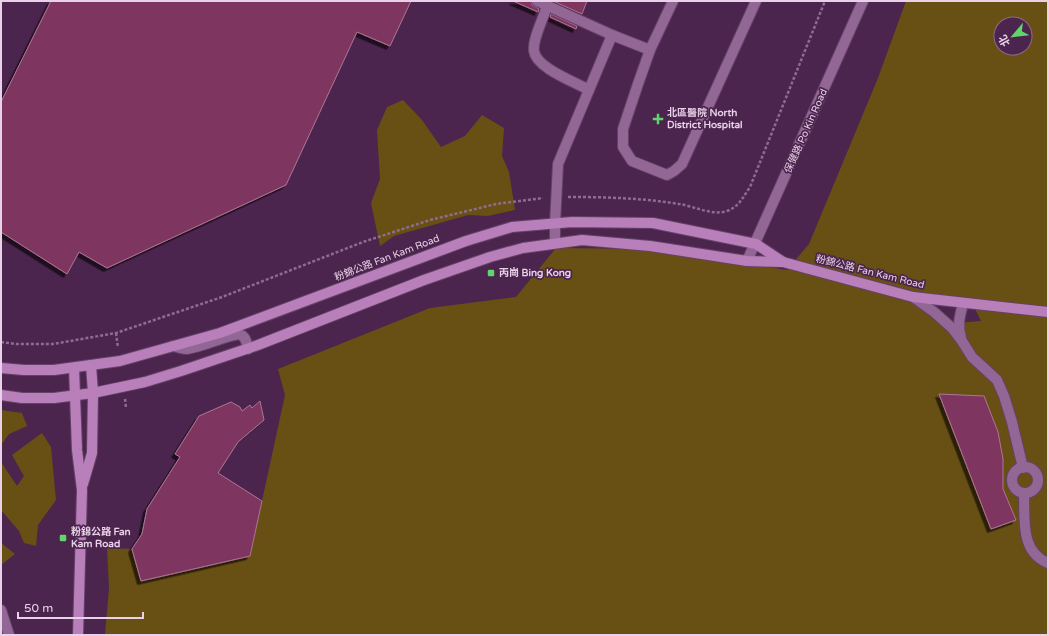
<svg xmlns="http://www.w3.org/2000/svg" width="1049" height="636" font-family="'Varela Round','Noto Sans SC',sans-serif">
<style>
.green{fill:#685015;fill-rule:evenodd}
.building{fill:#7e3561;stroke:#af7595;filter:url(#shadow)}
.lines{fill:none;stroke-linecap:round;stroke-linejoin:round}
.minor-casing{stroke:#644266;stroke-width:12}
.major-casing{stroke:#644266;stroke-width:12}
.path{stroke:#8d6d8e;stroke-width:2.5;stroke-dasharray:3 2;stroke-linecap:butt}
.minor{stroke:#936795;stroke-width:10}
.major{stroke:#b87fba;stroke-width:10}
.poi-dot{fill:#5fd56b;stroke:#4b254d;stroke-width:1.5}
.labels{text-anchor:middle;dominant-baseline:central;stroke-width:3.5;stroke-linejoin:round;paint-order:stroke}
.poi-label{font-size:10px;font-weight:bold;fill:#e9d1e9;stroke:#4b254d;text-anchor:start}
.street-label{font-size:10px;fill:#e9d1e9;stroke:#4b254d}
</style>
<defs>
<filter id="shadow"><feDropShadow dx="-3.5" dy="3.5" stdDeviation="0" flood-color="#0009"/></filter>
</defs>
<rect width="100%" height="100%" fill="#4b254d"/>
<g class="green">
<path d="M906 1H1048V635H105L109 588 107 548 132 549 141 581 250 556 285 395 278 369 430 308 516 297 556 248 650 249 787 270 809 244 878 78ZM1001 24H1025V48H1001ZM918 293 973 305 981 321 956 323 934 320Z"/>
<polygon points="403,100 422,120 441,147 465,136 482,115 504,128 502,156 509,172 515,210 488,216 468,215 394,236 380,246 371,203 380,179 377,130 387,107"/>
<polygon points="1,410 22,413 27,426 9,434 1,445"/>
<polygon points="42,433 51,447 56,500 38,525 36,546 24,543 19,531 1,510 1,462 17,486 24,476 12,455"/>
<polygon points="1,543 15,554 1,565"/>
</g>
<g class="building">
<polygon points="51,1 411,1 390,46 357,32 286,185 107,268 79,252 67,274 1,232 1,102"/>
<polygon points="513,1 531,1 532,5 539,9 538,12"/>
<polygon points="553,1 587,1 582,14"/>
<polygon points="551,14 577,26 576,29 550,17"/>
<polygon points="939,394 984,396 998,432 1003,459 1003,489 1016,520 991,529"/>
<polygon points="260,401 264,420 238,442 218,473 262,501 250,556 141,581 132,549 142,534 147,509 180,457 175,454 199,416 231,402 240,407 242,411 250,405 252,408"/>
</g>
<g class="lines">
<defs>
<g id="minor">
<polyline points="537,1 612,35"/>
<path d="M547 6C544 17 532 40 534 51 536 68 575 82 589 90"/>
<polyline points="650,50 638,84 623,129 623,147 632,161 667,175 674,171 682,164 756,1"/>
<polyline points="555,243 555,224 558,164 612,35 650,50 673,1"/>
<polyline points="747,261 863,1"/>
<polyline points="913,297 934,312 952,328 962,341 972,357 997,380 1004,396 1012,422 1023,468"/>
<path d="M961 337C957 325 960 315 963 304"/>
<path d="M173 346C177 347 182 349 186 349 197 349 234 332 241 335 246 337 247 344 248 349"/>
<circle cx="1025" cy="480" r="13"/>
<path d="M1024 493C1025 519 1020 552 1048 563"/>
<polyline points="1,610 9,635"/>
</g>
<g id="major">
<polyline points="1,368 24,370 54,370 120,361 220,333 466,241 512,227 572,222 653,223 756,244 783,262"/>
<polyline points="74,368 77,450 82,490 78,635"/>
<polyline points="1,395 22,398 54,398 93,393 145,382 181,371 258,345 424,280 490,257 523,248 582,240 650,246 747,261 783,262 913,297 1048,312"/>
<polyline points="83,484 92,453 93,393 91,365"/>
</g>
</defs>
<use href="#minor" class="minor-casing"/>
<use href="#major" class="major-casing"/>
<g class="path">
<path d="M568 197C605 197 642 198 679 204 694 206 712 216 727 211 739 207 743 197 750 187L825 1"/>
<polyline points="116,333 118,348"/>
<polyline points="1,342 16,344 53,344 116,333 222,297 363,242 430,220 496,204 543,198"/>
<polyline points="125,399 126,408"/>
</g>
<use href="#minor" class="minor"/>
<use href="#major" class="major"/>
</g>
<g class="poi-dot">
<path d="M656 113h4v4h4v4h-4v4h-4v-4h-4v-4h4z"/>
<rect x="487" y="269" width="8" height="8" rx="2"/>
<rect x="59" y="534" width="8" height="8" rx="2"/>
</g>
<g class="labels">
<g class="poi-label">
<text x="667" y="113">北區醫院 North<tspan x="667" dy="12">District Hospital</tspan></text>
<text x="499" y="273">丙崗 Bing Kong</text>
<text x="71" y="532">粉錦公路 Fan<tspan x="71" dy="12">Kam Road</tspan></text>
</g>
<g class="street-label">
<text transform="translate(806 131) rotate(-66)">保健路 Po Kin Road</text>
<text transform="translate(387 258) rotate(-21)">粉錦公路 Fan Kam Road</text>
<text transform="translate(870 272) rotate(14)">粉錦公路 Fan Kam Road</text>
</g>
</g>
<rect width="1049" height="636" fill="none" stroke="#e9d1e9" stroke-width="4"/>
<g transform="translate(1013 36) rotate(242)"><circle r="19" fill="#4b254d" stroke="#8a6a8b"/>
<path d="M0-3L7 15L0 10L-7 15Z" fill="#5fd56b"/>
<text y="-6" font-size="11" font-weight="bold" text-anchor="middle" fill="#e9d1e9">北</text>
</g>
<path d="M18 612v6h125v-6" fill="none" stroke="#e9d1e9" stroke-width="2"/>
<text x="24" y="612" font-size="12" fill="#e9d1e9" stroke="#4b254d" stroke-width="3" paint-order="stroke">50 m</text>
</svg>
